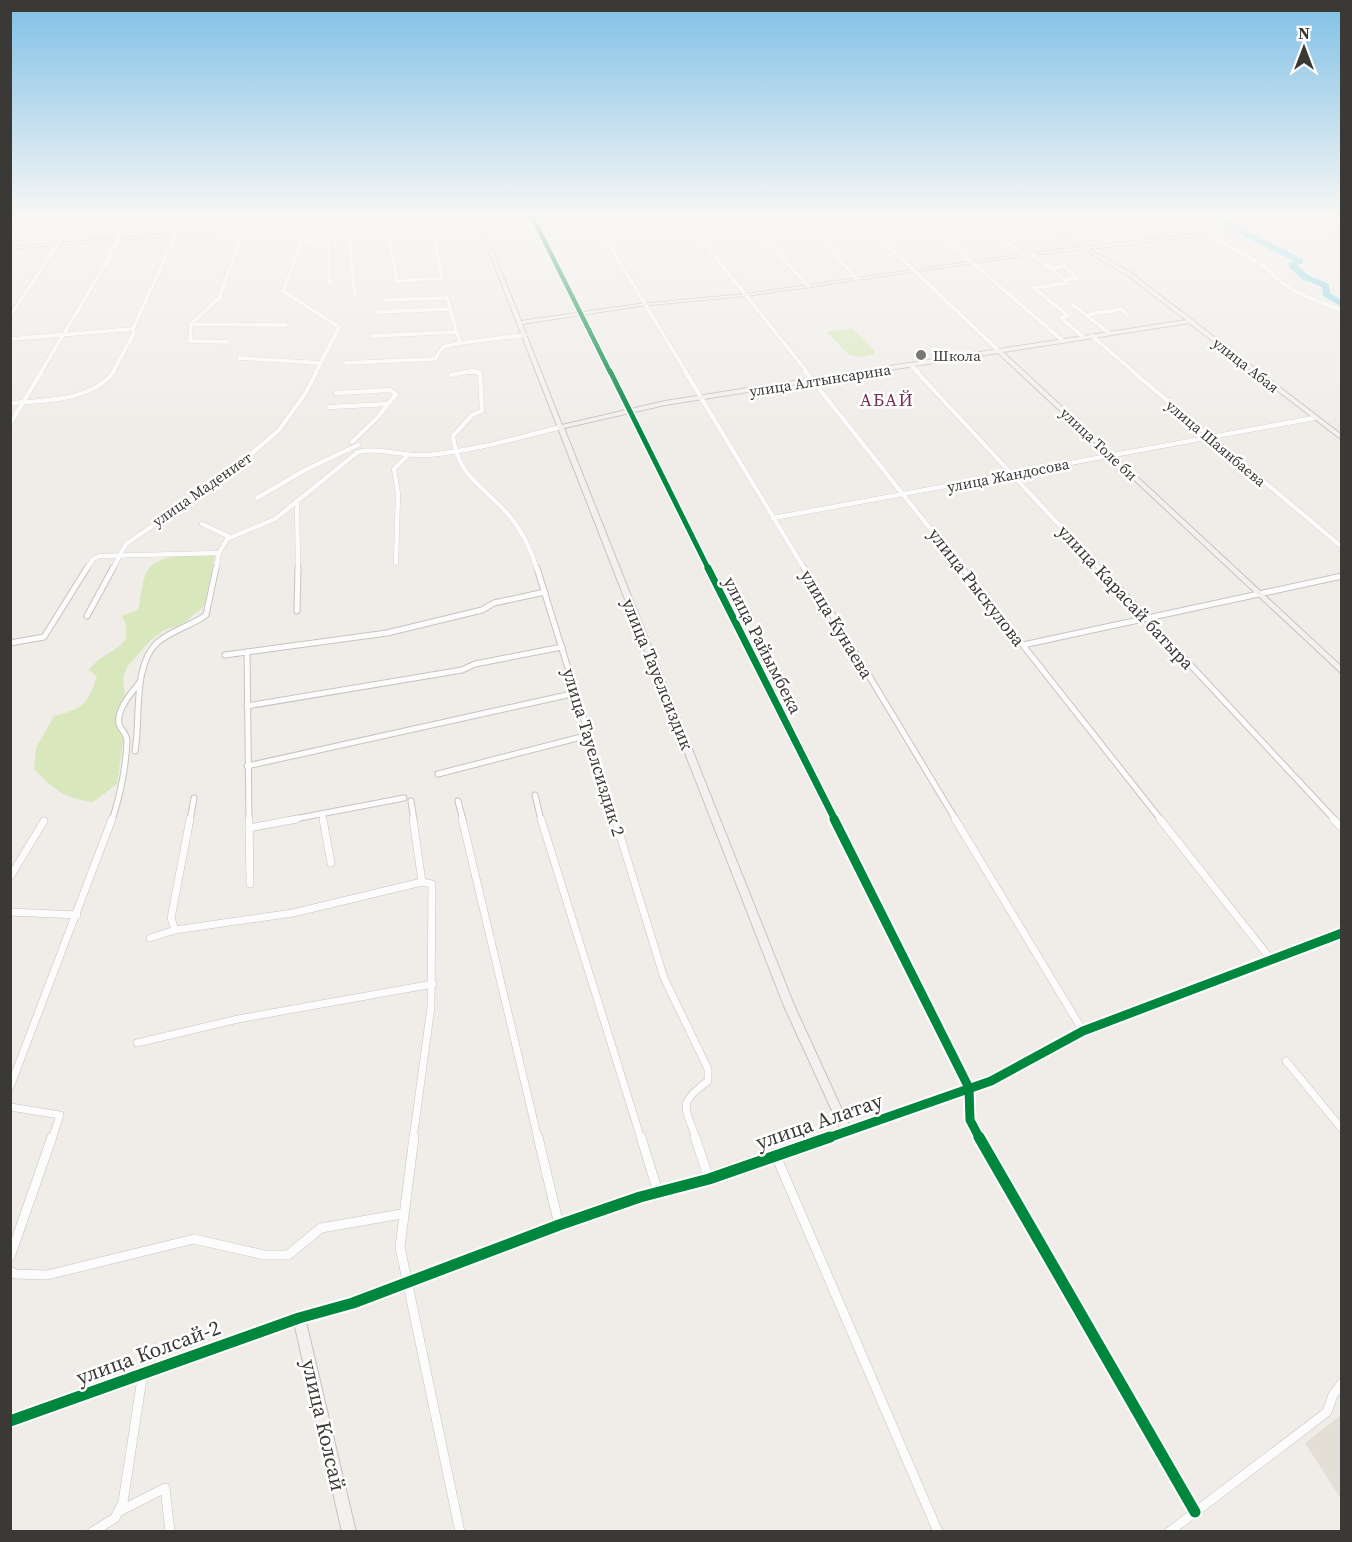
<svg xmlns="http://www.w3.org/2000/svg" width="1352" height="1542" font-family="'Source Serif 4',serif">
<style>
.built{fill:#e4dfd6}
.green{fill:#d9e7bc}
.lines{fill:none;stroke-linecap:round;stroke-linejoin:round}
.river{fill:#83d2e3;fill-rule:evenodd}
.street-far4-casing{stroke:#c6c4c1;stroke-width:4.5}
.street-far3-casing{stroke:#c6c4c1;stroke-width:5}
.street-far2-casing{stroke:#c6c4c1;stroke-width:7}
.street-far1-casing{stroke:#c6c4c1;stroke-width:8}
.street-casing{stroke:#c6c4c1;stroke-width:10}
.secondary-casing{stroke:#c6c4c1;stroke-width:2}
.street-far4{stroke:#fdfcfc;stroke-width:4}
.street-far3{stroke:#fdfcfc;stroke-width:4.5}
.street-far2{stroke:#fdfcfc;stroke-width:5}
.street-far1{stroke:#fdfcfc;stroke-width:7}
.street{stroke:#fdfcfc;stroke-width:9}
.secondary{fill:#f5f0f0;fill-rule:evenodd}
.cycleway-far4-casing{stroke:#fff;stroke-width:7}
.cycleway-far3-casing{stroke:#fff;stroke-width:8}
.cycleway-far2-casing{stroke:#fff;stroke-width:10}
.cycleway-far1-casing{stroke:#fff;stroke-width:13}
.cycleway-casing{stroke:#fff;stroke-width:15}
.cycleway-far4{stroke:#00873e;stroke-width:4.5}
.cycleway-far3{stroke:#00873e;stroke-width:5}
.cycleway-far2{stroke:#00873e;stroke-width:7}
.cycleway-far1{stroke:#00873e;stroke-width:9}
.cycleway{stroke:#00873e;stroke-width:11}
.poi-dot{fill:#7a7875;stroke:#fff;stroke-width:2}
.labels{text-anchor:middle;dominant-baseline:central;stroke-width:5;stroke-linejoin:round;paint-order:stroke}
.far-poi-label{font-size:15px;fill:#3a3936;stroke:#fff;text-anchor:start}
.far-street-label{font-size:15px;fill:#3a3936;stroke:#fff}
.far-quarter-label{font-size:18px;letter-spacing:1.5px;fill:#743354;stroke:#fff}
.street-label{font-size:18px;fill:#3a3936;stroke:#fff}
.near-street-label{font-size:21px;fill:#3a3936;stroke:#fff}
</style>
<rect width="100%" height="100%" fill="#f0ede9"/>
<polygon class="built" points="1341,1415 1341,1499 1305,1443"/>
<g class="green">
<polygon points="852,328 875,351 874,354 860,357 849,355 827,332"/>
<path d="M215 555 204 606 182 625 164 630 150 641 127 667 123 678 125 698 118 724 123 741 117 784 93 802C63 798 55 790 34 769L36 748 54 716C83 709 88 704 97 676L89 670C98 656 115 653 126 639V625L122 616 138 610C141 599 141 586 145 576 156 549 193 558 215 555Z"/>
</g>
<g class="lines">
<polygon class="river" points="1214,216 1222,216 1247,231 1303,259 1303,263 1297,265 1308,275 1329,284 1330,293 1342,301 1342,307 1323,296 1322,287 1302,279 1289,267 1289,263 1294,261 1241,235"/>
<defs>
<g id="street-far4">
<polyline points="532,216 610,372"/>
<polyline points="592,216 686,372"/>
<polyline points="683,216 807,372"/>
<polyline points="857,216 999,351"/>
<polyline points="918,216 1063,341"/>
<polyline points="971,216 1024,255"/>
<polyline points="686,219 722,216"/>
<polyline points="806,222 857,279"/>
<polyline points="301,224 304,225 302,241 283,291 339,327 316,372"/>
<polygon points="433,230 442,278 397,281 388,231"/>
<polyline points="433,230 435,216"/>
<polyline points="757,230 808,286"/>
<path d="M1208 234 1267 268C1284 291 1316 301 1342 310"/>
<polyline points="10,238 17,229"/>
<polyline points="328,240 329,282"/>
<polyline points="302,241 349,238 355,295"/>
<polyline points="1032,254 1050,268"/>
<polyline points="1065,280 1077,278 1064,266 1050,268 1068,283 1034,288 1065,313 1067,316 1061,318 1083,337"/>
<polyline points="385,300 447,298 460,343 525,335"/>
<polyline points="212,303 219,299 249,216"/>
<polyline points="214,303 191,324 286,325"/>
<polyline points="1073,305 1086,315 1121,309 1128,315"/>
<polyline points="375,312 449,309"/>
<polyline points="1086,315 1109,333"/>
<polyline points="10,316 77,216"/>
<polyline points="191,324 190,341 227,342"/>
<polyline points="372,336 455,332"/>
<polyline points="1092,336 1134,372"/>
<polyline points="10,339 133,329"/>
<polyline points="239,358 321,363"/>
<polyline points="346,363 435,359 443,347 460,343"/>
<polyline points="911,365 918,372"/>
<polyline points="41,372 105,265 129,216"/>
<polyline points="113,372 134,333 133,329 184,216"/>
<polyline points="466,372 477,372"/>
</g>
<g id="street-far3">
<polyline points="610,371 709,570"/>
<polyline points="685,371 805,570"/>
<polyline points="805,371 963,570"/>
<polyline points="916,371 1101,570"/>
<polyline points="1132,371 1342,547"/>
<path d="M451 375 472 371 480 373 482 411 472 415 453 436C458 477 482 485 507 513 522 530 531 548 537 570"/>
<polyline points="336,393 390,390 396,394 377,418 352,442"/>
<path d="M10 403C42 401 94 401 114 371"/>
<polyline points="329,407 388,404"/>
<polyline points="10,424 42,371"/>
<polyline points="257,498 305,470 358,445"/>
<polyline points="297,501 298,570"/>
<polyline points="773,518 1314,418"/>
<polyline points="202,524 230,537"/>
<polyline points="396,563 398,494 394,469 407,456"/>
<polyline points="86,570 93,559 100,556 219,553"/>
<polyline points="112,570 126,544 223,478 279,430 305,394 317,371"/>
<path d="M216 570 219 553 227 539 275 519 358 452C381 447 404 457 428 455 473 451 517 438 561 427"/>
</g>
<g id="street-far2">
<polyline points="537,568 615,820"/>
<polyline points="708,568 835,820"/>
<polyline points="804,568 956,820"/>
<polyline points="962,568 1161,820"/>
<polyline points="1100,568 1335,820"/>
<polyline points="297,611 298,568"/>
<polyline points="87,616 113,568"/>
<polyline points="10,643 44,637 87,568"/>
<polyline points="1023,645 1342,576"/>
<polyline points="247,652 249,820"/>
<polyline points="225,655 387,633 482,610 494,603 545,592"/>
<polyline points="247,706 462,670 475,664 562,647"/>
<path d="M135 751C141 719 132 665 158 642 172 630 191 626 206 615L216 568"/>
<polyline points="247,766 576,693"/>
<polyline points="438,774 589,735"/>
<polyline points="535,795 541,820"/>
<polyline points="411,801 414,820"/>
<polyline points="458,801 463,820"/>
<polyline points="322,814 323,820"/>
<path d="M112 820C120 797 126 766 127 741 127 734 121 730 119 724 116 710 132 692 140 682"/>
<polyline points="190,820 194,798"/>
<polyline points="289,820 404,798"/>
</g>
<g id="street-far1">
<polyline points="249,819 250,884"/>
<polyline points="323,819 331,863"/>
<polyline points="413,819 422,882"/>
<polyline points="462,819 538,1139"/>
<polyline points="541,819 641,1139"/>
<path d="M615 819 664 978 708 1069V1081C677 1104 685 1105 696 1139"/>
<polyline points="834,819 969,1088 970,1120 980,1139"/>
<polyline points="955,819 1083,1031"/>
<polyline points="1160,819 1270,958"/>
<polyline points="1333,819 1342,828"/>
<polyline points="249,828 297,819"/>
<polyline points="10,877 44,821"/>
<polyline points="10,912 77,915"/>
<polyline points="175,930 171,918 190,819"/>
<polyline points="150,938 175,930 293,913 422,882 432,884 431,1007 413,1139"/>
<polyline points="137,1043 238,1019 433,984"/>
<polyline points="1286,1061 1342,1129"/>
<polyline points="10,1087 112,819"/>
<polyline points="10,1107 60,1115 52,1139"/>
</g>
<g id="street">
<polyline points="414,1137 400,1247 460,1532"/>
<polyline points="538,1137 559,1225"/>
<polyline points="641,1137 658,1192"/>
<polyline points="695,1137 709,1179"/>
<polyline points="979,1137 1195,1512"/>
<polyline points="776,1156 938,1532"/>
<polyline points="10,1257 52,1137"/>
<polyline points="10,1271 15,1274 47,1275 194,1239 264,1255 288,1255 321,1228 402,1214"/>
<polyline points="10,1421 299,1318"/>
<polyline points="120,1511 165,1488 170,1532"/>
<polyline points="92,1532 115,1518 123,1502 143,1372"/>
<polyline points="1169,1532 1327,1412 1333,1395 1342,1383"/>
</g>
<g id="secondary">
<polygon points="13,216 17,216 10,224 10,219"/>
<polygon points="302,216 306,216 303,224 301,225 10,249 10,247 299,223"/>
<path d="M475 216H479L521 321 639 304 746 294 1024 254 1080 247 1027 216H1032L1085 247 1289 223 1316 216H1322L1289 225 1089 249 1131 273 1342 435V440L1189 323 1003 352 1342 667V674L998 353 665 405 564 428 794 1005 849 1125 988 1077 1079 1028 1342 929V937L1086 1034 991 1086 709 1185 640 1203 559 1231 353 1309 306 1322 356 1532H342L293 1318 295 1314 353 1297 559 1219 640 1191 709 1173 840 1128 784 1006ZM1083 249 1127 275 1186 320 665 401 562 425 522 324 639 306 746 296 1024 256Z"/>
<polygon points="1324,216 1328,216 1342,228 1342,232"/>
<polygon points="1302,223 1342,234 1342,236 1300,225"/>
</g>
</defs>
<use href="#street-far4" class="street-far4-casing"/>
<use href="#street-far3" class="street-far3-casing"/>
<use href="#street-far2" class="street-far2-casing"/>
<use href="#street-far1" class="street-far1-casing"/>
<use href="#street" class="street-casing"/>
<use href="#secondary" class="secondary-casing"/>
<use href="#street-far4" class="street-far4"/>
<use href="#street-far3" class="street-far3"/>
<use href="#street-far2" class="street-far2"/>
<use href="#street-far1" class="street-far1"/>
<use href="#street" class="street"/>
<use href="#secondary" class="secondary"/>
<defs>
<polyline id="cycleway-far4" points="532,216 610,372"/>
<polyline id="cycleway-far3" points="610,371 709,570"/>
<polyline id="cycleway-far2" points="708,568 835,820"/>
<g id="cycleway-far1">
<polyline points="834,819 969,1088 970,1120 980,1139"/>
<polyline points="825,1139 991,1081 1083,1031 1342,933"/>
</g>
<g id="cycleway">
<polyline points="979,1137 1195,1512"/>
<polyline points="10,1421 299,1318 353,1303 559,1225 640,1197 709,1179 830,1137"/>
</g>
</defs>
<use href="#cycleway-far4" class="cycleway-far4-casing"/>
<use href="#cycleway-far3" class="cycleway-far3-casing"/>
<use href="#cycleway-far2" class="cycleway-far2-casing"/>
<use href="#cycleway-far1" class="cycleway-far1-casing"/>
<use href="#cycleway" class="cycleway-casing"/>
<use href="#cycleway-far4" class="cycleway-far4"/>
<use href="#cycleway-far3" class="cycleway-far3"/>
<use href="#cycleway-far2" class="cycleway-far2"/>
<use href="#cycleway-far1" class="cycleway-far1"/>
<use href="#cycleway" class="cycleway"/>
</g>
<linearGradient id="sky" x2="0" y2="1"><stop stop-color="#7fc0e6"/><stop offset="0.5" stop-color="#f8f7f5"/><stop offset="1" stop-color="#f8f7f5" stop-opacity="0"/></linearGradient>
<rect width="1352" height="432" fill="url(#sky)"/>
<circle class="poi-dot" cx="921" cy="355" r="6"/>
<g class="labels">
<g class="far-poi-label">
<text x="933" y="355">Школа</text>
</g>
<g class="far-street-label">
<text transform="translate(1246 365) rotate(38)">улица Абая</text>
<text transform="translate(820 380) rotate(-9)">улица Алтынсарина</text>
<text transform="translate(1216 443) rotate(40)">улица Шаянбаева</text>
<text transform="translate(1099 444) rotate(43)">улица Толе би</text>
<text transform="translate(1008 475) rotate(-11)">улица Жандосова</text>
<text transform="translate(202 489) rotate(-35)">улица Мадениет</text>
</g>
<g class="far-quarter-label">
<text x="887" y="399">АБАЙ</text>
</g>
<g class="street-label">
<text transform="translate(977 587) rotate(52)">улица Рыскулова</text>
<text transform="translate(1126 597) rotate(47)">улица Карасай батыра</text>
<text transform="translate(837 624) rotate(59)">улица Кунаева</text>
<text transform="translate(763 645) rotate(63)">улица Райымбека</text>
<text transform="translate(658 674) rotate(68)">улица Тауелсиздик</text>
<text transform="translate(594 752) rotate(73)">улица Тауелсиздик 2</text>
</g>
<g class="near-street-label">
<text transform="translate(819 1121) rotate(-19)">улица Алатау</text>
<text transform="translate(148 1352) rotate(-20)">улица Колсай-2</text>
<text transform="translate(324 1425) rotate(77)">улица Колсай</text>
</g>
</g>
<rect width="1352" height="1542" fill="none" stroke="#3a3936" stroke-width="24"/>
<g transform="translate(1304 48)" stroke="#ffffff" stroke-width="4.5" paint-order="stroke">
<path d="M0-4.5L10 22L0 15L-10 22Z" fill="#3a3936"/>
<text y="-9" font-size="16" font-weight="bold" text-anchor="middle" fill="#3a3936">N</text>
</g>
</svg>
